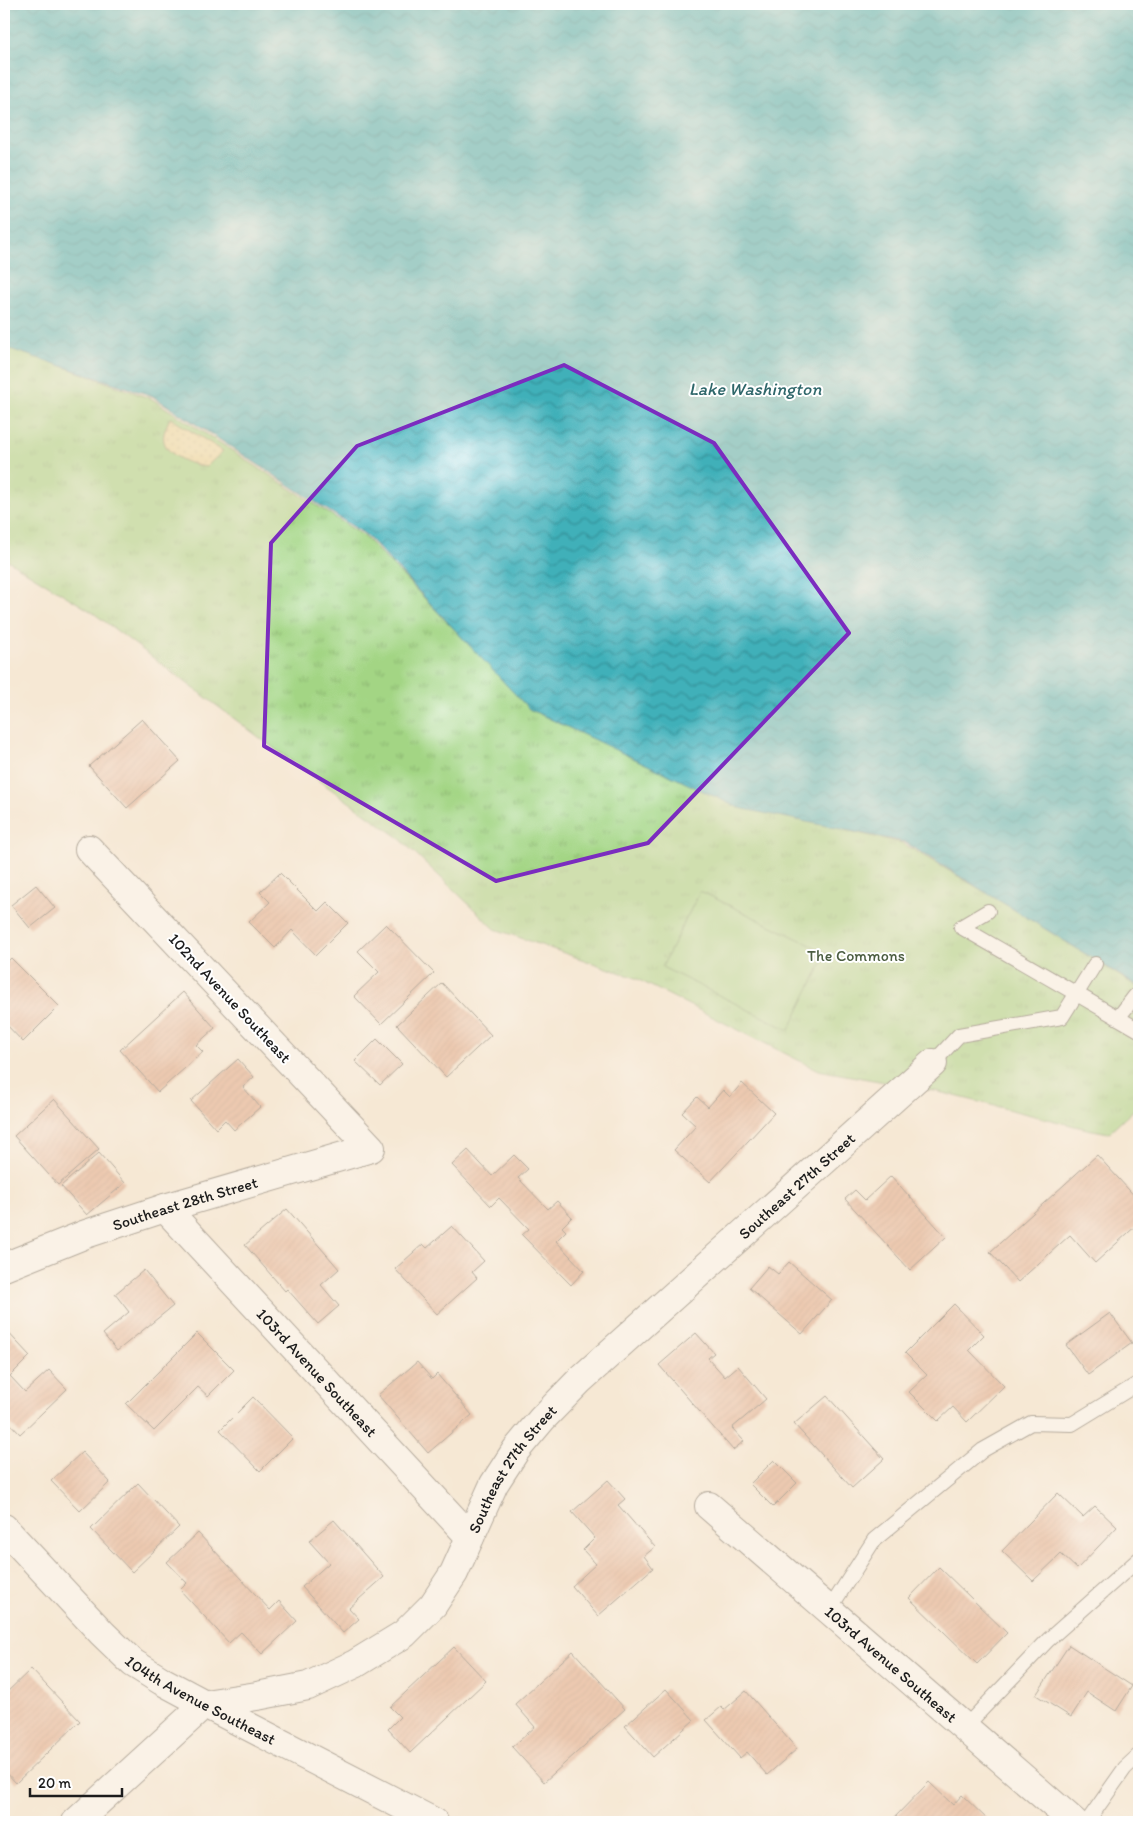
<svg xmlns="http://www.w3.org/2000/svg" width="1143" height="1826" font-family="Itim,sans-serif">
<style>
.grass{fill:url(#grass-tufts);stroke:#607850}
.sand{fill:url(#sand-dots);stroke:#857b5d}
.garden{fill:#a3d584;stroke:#607850}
.water{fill:url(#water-waves);stroke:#2e666a}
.building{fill:url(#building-hatch)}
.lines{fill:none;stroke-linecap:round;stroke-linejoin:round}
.service-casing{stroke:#68635c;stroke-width:16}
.minor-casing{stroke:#68635c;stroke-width:30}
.tertiary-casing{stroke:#68635c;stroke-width:30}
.service{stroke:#fff;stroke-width:14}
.minor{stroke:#fff;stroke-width:28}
.tertiary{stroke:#fff;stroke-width:28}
.marked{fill:none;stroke:#7b2cbf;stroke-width:4;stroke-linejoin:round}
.labels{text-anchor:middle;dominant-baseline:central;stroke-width:4;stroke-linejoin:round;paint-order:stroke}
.park-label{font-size:16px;fill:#4b5d40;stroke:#fff}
.street-label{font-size:16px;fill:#1c1c1c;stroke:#fff}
.water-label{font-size:18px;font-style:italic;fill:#2e666a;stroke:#fff}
</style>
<defs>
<pattern id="grass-tufts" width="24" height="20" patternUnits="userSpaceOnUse" patternTransform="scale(1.25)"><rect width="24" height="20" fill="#a3d584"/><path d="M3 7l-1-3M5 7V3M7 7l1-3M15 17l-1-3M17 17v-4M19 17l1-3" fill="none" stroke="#8cb671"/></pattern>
<pattern id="sand-dots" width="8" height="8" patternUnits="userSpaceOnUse" patternTransform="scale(1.25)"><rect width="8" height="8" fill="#eeda9e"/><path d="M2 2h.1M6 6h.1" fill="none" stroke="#ccba88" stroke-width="1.8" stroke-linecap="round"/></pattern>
<pattern id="water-waves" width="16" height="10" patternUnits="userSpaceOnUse" patternTransform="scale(1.25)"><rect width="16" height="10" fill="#3fb0b9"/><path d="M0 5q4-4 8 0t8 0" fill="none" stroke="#348e96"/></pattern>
<pattern id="building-hatch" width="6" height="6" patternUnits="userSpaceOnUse" patternTransform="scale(1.25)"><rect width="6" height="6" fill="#e1a586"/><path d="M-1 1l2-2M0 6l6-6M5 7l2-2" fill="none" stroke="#c08d73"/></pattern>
</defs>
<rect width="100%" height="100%" fill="#fff"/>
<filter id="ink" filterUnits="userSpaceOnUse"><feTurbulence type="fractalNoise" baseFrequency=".02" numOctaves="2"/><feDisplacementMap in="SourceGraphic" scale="10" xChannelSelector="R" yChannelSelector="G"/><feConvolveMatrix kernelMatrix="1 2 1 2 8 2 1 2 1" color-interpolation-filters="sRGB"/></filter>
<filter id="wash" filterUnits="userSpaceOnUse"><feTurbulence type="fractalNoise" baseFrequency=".0096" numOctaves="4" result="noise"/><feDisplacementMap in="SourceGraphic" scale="20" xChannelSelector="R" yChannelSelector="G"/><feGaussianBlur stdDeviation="1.12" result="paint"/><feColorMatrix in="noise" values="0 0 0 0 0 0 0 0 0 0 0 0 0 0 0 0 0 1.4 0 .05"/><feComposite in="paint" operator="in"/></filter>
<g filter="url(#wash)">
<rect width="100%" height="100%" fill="#f6e8d4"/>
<polygon class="grass" points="4,345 152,399 364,536 531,708 739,806 902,843 1027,917 1139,988 1139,1105 1109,1133 1087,1129 939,1092 818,1070 633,977 495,929 397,836 280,753 92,612 4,558"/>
<path class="sand" d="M170 418 223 451 206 467C191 465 159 454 164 433 165 428 168 423 170 418Z"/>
<polygon class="garden" points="700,891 827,953 789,1030 662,967"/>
<polygon class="water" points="4,4 1139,4 1139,987 904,842 739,808 529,709 366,535 152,396 4,347"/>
<g id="blocks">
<g class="building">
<polygon points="142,719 180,761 127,808 89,766"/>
<polygon points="280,873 318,911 327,902 348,923 316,955 292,930 275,948 249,922 270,902 260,892"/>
<polygon points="36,885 55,908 30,928 11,905"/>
<polygon points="386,924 434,973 381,1024 354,996 379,972 358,951"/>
<polygon points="11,958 59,1006 23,1042 4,1022 4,965"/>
<polygon points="442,983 491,1035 446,1077 397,1025"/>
<polygon points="183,992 215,1028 196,1045 203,1052 158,1092 120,1050"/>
<polygon points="377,1039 402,1064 380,1085 355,1061"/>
<polygon points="238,1059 254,1077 243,1087 260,1107 234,1130 225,1120 216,1129 191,1101"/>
<polygon points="742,1083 774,1113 710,1182 674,1150 696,1126 682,1113 697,1097 708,1107 723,1090 730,1097"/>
<polygon points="54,1099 99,1149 58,1185 14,1136"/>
<polygon points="468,1150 492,1176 514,1155 528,1169 518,1178 548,1209 557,1201 572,1217 562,1227 566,1231 556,1241 584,1271 571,1285 522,1235 529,1229 499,1198 491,1206 452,1165"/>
<polygon points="99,1153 125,1183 87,1215 61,1186"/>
<polygon points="1097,1155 1139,1201 1139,1223 1095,1263 1070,1235 1018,1282 990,1252"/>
<polygon points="891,1176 946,1237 910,1270 845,1199 855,1190 865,1200"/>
<polygon points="287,1209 339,1269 321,1285 339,1306 318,1324 287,1289 285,1291 245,1245"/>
<polygon points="452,1226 484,1261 472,1272 477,1278 437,1314 395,1269 423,1244 427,1248"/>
<polygon points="789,1262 832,1300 802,1334 749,1288 768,1266 778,1274"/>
<polygon points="144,1270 173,1306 117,1351 103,1334 129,1312 115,1294"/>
<polygon points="954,1304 984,1335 969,1350 1004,1386 967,1422 953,1407 938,1421 909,1392 927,1375 905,1353"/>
<polygon points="1110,1313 1132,1343 1088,1375 1066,1345"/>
<polygon points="4,1328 30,1356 10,1376 25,1392 49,1370 67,1389 20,1434 4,1417"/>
<polygon points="197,1333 234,1370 208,1396 198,1387 154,1431 126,1404"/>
<polygon points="696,1333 714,1353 708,1358 725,1377 738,1366 766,1399 732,1428 744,1441 733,1450 659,1365"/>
<polygon points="417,1362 432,1379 437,1374 472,1415 428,1453 378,1395"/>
<polygon points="827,1396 884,1459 852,1488 794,1424"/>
<polygon points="253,1397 293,1438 260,1471 220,1430"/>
<polygon points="82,1452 110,1482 80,1511 51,1481"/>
<polygon points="774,1460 797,1483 773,1507 750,1484"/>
<polygon points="608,1480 625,1499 618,1505 655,1547 644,1556 653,1568 598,1616 572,1586 596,1564 583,1550 595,1538 572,1512"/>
<polygon points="138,1483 179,1527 132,1572 91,1529"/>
<polygon points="1058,1493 1083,1517 1095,1506 1117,1527 1077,1569 1061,1554 1033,1581 1002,1551"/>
<polygon points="334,1520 384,1577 349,1608 359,1619 343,1633 302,1587 329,1563 309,1541"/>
<polygon points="198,1533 270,1610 279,1601 297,1621 262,1654 241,1632 229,1643 180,1590 187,1583 167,1562"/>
<polygon points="939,1567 1007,1633 977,1664 909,1598"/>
<polygon points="1069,1645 1132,1686 1116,1711 1087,1692 1071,1717 1036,1695"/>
<polygon points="454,1647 486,1681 410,1753 388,1729 400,1717 390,1707"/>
<polygon points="573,1651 625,1709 544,1782 512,1747 535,1727 515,1704"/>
<polygon points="31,1669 80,1721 16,1783 4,1770 4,1695"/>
<polygon points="666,1689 694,1720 653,1757 625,1726"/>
<polygon points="746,1691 797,1749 767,1775 747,1752 740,1758 706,1720 721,1707 724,1710"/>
<polygon points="929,1782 953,1805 962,1795 990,1822 896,1822 893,1819"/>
</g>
</g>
</g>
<g filter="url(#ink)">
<use href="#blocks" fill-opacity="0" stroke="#68635c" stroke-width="1"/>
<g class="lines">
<defs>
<g id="service">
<polyline points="988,911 961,927 1139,1030"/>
<polyline points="1118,1018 1135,996"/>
<polyline points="933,1063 959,1035 1062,1017 1095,964"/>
<polyline points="829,1610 874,1540 983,1450 1031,1423 1072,1424 1139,1383"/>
<polyline points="965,1727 1048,1640 1139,1559"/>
<polyline points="1087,1822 1125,1768 1139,1755"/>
</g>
<g id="minor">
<path id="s1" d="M165 1208 470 1537"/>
<path id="s2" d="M4 1267 86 1234 165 1208 371 1148 89 849"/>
<path id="s3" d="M709 1506 1074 1822"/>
<path id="s4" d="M76 1822 205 1704 257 1696 308 1686 355 1664 404 1634 433 1605 454 1573 494 1484 516 1450 542 1419 580 1380 933 1063"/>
</g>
<g id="tertiary">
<path id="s5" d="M4 1528 102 1633 133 1663 162 1681 205 1704 434 1822"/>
</g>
</defs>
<use href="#service" class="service-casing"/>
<use href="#minor" class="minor-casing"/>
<use href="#tertiary" class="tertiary-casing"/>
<use href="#service" class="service"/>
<use href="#minor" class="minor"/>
<use href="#tertiary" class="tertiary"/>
</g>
</g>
<path d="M0 0H1143V1826H0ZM564 365 714 443 849 633 648 843 496 881 264 746 271 543 357 446Z" fill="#f6e8d4" fill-opacity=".55" fill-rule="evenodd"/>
<path class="marked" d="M564 365 714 443 849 633 648 843 496 881 264 746 271 543 357 446Z"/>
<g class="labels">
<g class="park-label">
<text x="856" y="955">The Commons</text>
</g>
<g class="street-label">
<text transform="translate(230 998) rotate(47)">102nd Avenue Southeast</text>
<text stroke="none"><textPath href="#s4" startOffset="992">Southeast 27th Street</textPath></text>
<text stroke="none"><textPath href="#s2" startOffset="192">Southeast 28th Street</textPath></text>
<text stroke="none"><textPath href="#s1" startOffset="224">103rd Avenue Southeast</textPath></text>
<text stroke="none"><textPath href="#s4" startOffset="588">Southeast 27th Street</textPath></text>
<text stroke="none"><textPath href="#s3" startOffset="241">103rd Avenue Southeast</textPath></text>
<text stroke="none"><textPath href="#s5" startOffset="264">104th Avenue Southeast</textPath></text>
</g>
<g class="water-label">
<text x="755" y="389">Lake Washington</text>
</g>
</g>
<rect width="1143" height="1826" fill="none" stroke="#fff" stroke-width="20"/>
<path d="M30 1788v8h92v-8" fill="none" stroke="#1c1c1c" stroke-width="2.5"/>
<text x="38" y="1788" font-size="15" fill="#1c1c1c" stroke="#ffffff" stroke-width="4" paint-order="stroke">20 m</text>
</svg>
